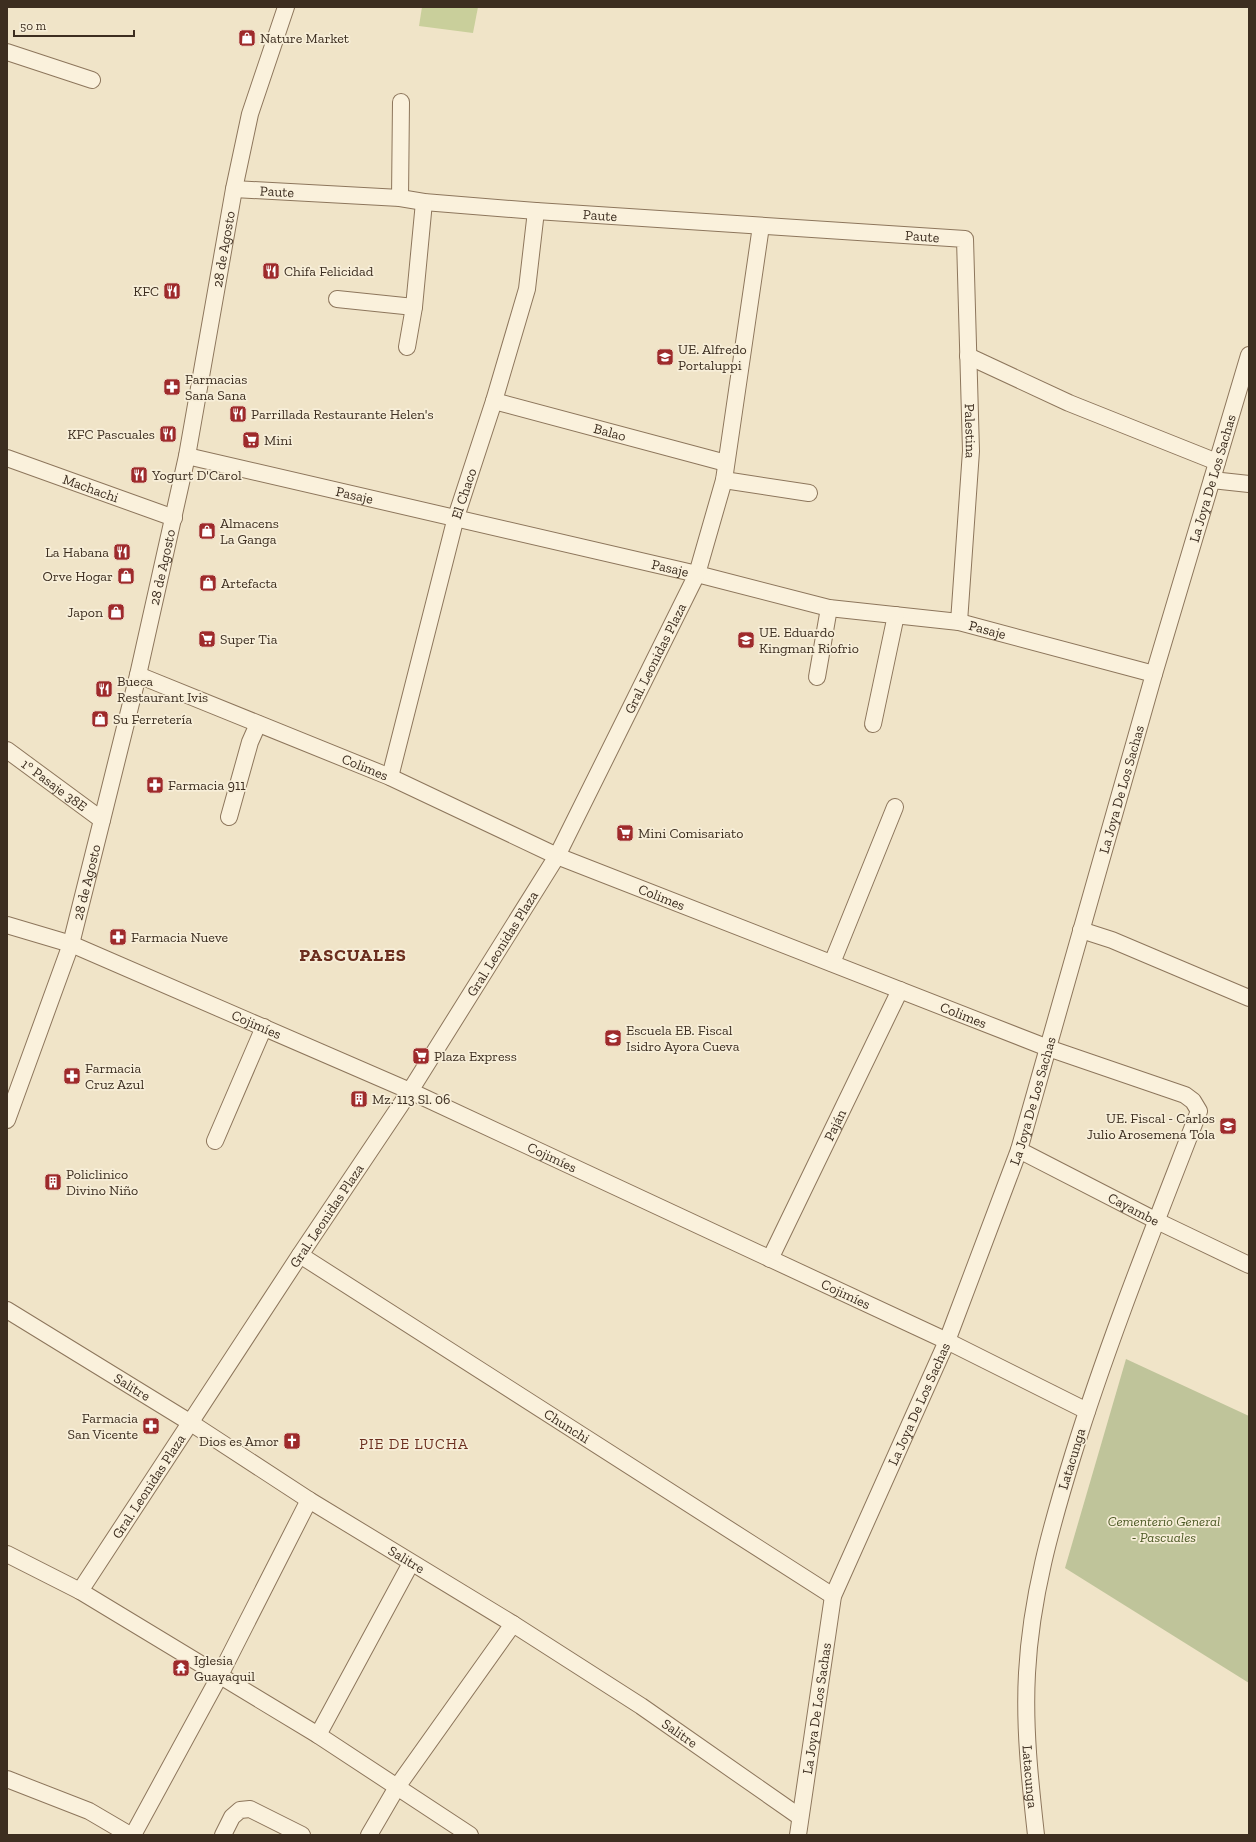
<svg xmlns="http://www.w3.org/2000/svg" width="1256" height="1842" font-family="'Zilla Slab',serif">
<style>
.green{fill:#c9cf9b}
.cemetery{fill:#bfc49a}
.lines{fill:none;stroke-linecap:round;stroke-linejoin:round}
.minor-casing{stroke:#8d765c;stroke-width:18}
.minor{stroke:#faf1dc;stroke-width:16}
.labels{text-anchor:middle;dominant-baseline:central;stroke-width:3.5;stroke-linejoin:round;paint-order:stroke}
.poi-label{font-size:14px;fill:#3d2e20;stroke:#f7eed8;text-anchor:start}
.street-label{font-size:14px;fill:#3d2e20;stroke:#f7eed8}
.park-label{font-size:14px;font-style:italic;fill:#4d5a26;stroke:#f7eed8}
.neighbourhood-label{font-size:15px;letter-spacing:1px;fill:#6b2e1e;stroke:#f7eed8}
.district-label{font-size:18px;font-weight:bold;letter-spacing:1px;fill:#6b2e1e;stroke:#f7eed8}
</style>
<rect width="100%" height="100%" fill="#f0e4c8"/>
<polygon class="green" points="422,7 478,7 473,33 419,26"/>
<polygon class="cemetery" points="1126,1359 1249,1416 1249,1683 1065,1568"/>
<g class="lines">
<defs>
<g id="minor">
<polyline points="7,52 92,80"/>
<path id="s1" d="M234 189 400 198 424 202 536 211 965 239 971 451 959 622"/>
<polyline points="400,198 401,102"/>
<polyline points="337,299 414,307"/>
<polyline points="407,347 414,307 424,202"/>
<polyline points="968,356 1069,403 1217,462"/>
<path id="s2" d="M494 401 726 463"/>
<path id="s3" d="M187 456 697 574 829 608 959 622 1154 674"/>
<path id="s4" d="M7 458 174 518"/>
<polyline points="724,480 809,493"/>
<polyline points="1212,480 1249,484"/>
<path id="s5" d="M138 675 390 777 557 856 1048 1048 1185 1095 1193 1101 1199 1111C1155 1225 1109 1339 1073 1455 1051 1527 1031 1597 1027 1673 1024 1727 1030 1781 1036 1835"/>
<polyline points="817,677 829,608"/>
<polyline points="873,724 896,615"/>
<path id="s6" d="M7 750 102 820"/>
<path id="s7" d="M390 777 456 517 494 401 527 289 536 211"/>
<polyline points="229,817 250,742 258,724"/>
<path id="s8" d="M7 925 71 944 410 1091 947 1341 1087 1411"/>
<polyline points="1081,930 1112,940 1249,998"/>
<polyline points="832,963 895,807"/>
<path id="s9" d="M7 1120 71 944 102 820 138 675 187 456 234 189 250 114 286 7"/>
<polyline points="215,1141 264,1027"/>
<path id="s10" d="M1019 1150 1157 1221 1249 1265"/>
<path id="s11" d="M300 1255 833 1596"/>
<path id="s12" d="M770 1259 900 990"/>
<path id="s13" d="M7 1310 191 1423 309 1500 513 1624 641 1706 800 1817"/>
<polyline points="7,1554 80,1591 318,1735 470,1835"/>
<path id="s14" d="M80 1591 300 1255 410 1091 557 856 697 574 724 480 761 226"/>
<polyline points="318,1735 411,1563"/>
<polyline points="7,1779 89,1811 130,1835"/>
<polyline points="133,1835 219,1677 309,1500"/>
<polyline points="223,1835 232,1817 240,1810 250,1809 302,1835"/>
<polyline points="369,1835 397,1787 513,1624"/>
<path id="s15" d="M798 1835 833 1596 947 1341 1019 1150 1154 674 1249 355"/>
</g>
</defs>
<use href="#minor" class="minor-casing"/>
<use href="#minor" class="minor"/>
</g>
<defs>
<symbol id="shop-square" viewBox="-11 -11 22 22"><rect x="-9" y="-9" width="18" height="18" rx="4" fill="#9e2a2b" stroke="#f7eed8"/><path d="M-5-2.5h2.3a2.7 3.5 0 0 1 5.4 0H5L5.5 6h-11ZM-1.5-2.5h3a1.5 2.3 0 0 0-3 0Z" fill="#fff"/></symbol>
<symbol id="restaurant-square" viewBox="-11 -11 22 22"><rect x="-9" y="-9" width="18" height="18" rx="4" fill="#9e2a2b" stroke="#f7eed8"/><path d="M-5-6h1v4h1v-4h1v4h1v-4h1v5L-1.5 .5V6h-2V.5L-5-1ZM5-6V6H3V1.5H1.5Q1.5-4 5-6Z" fill="#fff"/></symbol>
<symbol id="school-square" viewBox="-11 -11 22 22"><rect x="-9" y="-9" width="18" height="18" rx="4" fill="#9e2a2b" stroke="#f7eed8"/><path d="M0-5L7-2L0 1L-7-2ZM-4 1L0 2.5L4 1V4Q0 6-4 4Z" fill="#fff"/></symbol>
<symbol id="pharmacy-square" viewBox="-11 -11 22 22"><rect x="-9" y="-9" width="18" height="18" rx="4" fill="#9e2a2b" stroke="#f7eed8"/><path d="M-2-6h4v4h4v4h-4v4h-4v-4h-4v-4h4Z" fill="#fff"/></symbol>
<symbol id="supermarket-square" viewBox="-11 -11 22 22"><rect x="-9" y="-9" width="18" height="18" rx="4" fill="#9e2a2b" stroke="#f7eed8"/><path d="M-6-5.5h2.5l.6 2H6L4.5 2H-2.5L-4.4-4H-6ZM-1.5 3.2a1.3 1.3 0 1 0 .1 0ZM3 3.2a1.3 1.3 0 1 0 .1 0Z" fill="#fff"/></symbol>
<symbol id="building-square" viewBox="-11 -11 22 22"><rect x="-9" y="-9" width="18" height="18" rx="4" fill="#9e2a2b" stroke="#f7eed8"/><path d="M-4-6H4V6H1V3H-1V6H-4ZM-2.5-4.3h1.7v1.8h-1.7ZM.8-4.3h1.7v1.8H.8ZM-2.5-1h1.7V.8h-1.7ZM.8-1h1.7V.8H.8Z" fill="#fff"/></symbol>
<symbol id="church-square" viewBox="-11 -11 22 22"><rect x="-9" y="-9" width="18" height="18" rx="4" fill="#9e2a2b" stroke="#f7eed8"/><path d="M-1.2-6h2.4v3.5h3.3v2.4h-3.3V6h-2.4V-.1h-3.3v-2.4h3.3Z" fill="#fff"/></symbol>
<symbol id="temple-square" viewBox="-11 -11 22 22"><rect x="-9" y="-9" width="18" height="18" rx="4" fill="#9e2a2b" stroke="#f7eed8"/><path d="M0-6L5-2H3V0L6.5 2.5H4V6H1.5V3h-3V6H-4V2.5H-6.5L-3 0V-2H-5Z" fill="#fff"/></symbol>
</defs>
<g fill-rule="evenodd">
<use href="#shop-square" x="237" y="28" width="20" height="20"/>
<use href="#restaurant-square" x="261" y="261" width="20" height="20"/>
<use href="#restaurant-square" x="162" y="281" width="20" height="20"/>
<use href="#school-square" x="655" y="347" width="20" height="20"/>
<use href="#pharmacy-square" x="162" y="377" width="20" height="20"/>
<use href="#restaurant-square" x="228" y="404" width="20" height="20"/>
<use href="#restaurant-square" x="158" y="424" width="20" height="20"/>
<use href="#supermarket-square" x="241" y="430" width="20" height="20"/>
<use href="#restaurant-square" x="129" y="465" width="20" height="20"/>
<use href="#shop-square" x="197" y="521" width="20" height="20"/>
<use href="#restaurant-square" x="112" y="542" width="20" height="20"/>
<use href="#shop-square" x="116" y="566" width="20" height="20"/>
<use href="#shop-square" x="198" y="573" width="20" height="20"/>
<use href="#shop-square" x="106" y="602" width="20" height="20"/>
<use href="#supermarket-square" x="197" y="629" width="20" height="20"/>
<use href="#school-square" x="736" y="630" width="20" height="20"/>
<use href="#restaurant-square" x="94" y="679" width="20" height="20"/>
<use href="#shop-square" x="90" y="709" width="20" height="20"/>
<use href="#pharmacy-square" x="145" y="775" width="20" height="20"/>
<use href="#supermarket-square" x="615" y="823" width="20" height="20"/>
<use href="#pharmacy-square" x="108" y="927" width="20" height="20"/>
<use href="#school-square" x="603" y="1028" width="20" height="20"/>
<use href="#supermarket-square" x="411" y="1046" width="20" height="20"/>
<use href="#pharmacy-square" x="62" y="1066" width="20" height="20"/>
<use href="#building-square" x="349" y="1089" width="20" height="20"/>
<use href="#school-square" x="1218" y="1116" width="20" height="20"/>
<use href="#building-square" x="43" y="1172" width="20" height="20"/>
<use href="#pharmacy-square" x="141" y="1416" width="20" height="20"/>
<use href="#church-square" x="282" y="1431" width="20" height="20"/>
<use href="#temple-square" x="171" y="1658" width="20" height="20"/>
</g>
<g class="labels">
<g class="poi-label">
<text x="260" y="38">Nature Market</text>
<text x="284" y="271">Chifa Felicidad</text>
<text x="159" y="291" text-anchor="end">KFC</text>
<text x="678" y="349">UE. Alfredo<tspan x="678" dy="16">Portaluppi</tspan></text>
<text x="185" y="379">Farmacias<tspan x="185" dy="16">Sana Sana</tspan></text>
<text x="251" y="414">Parrillada Restaurante Helen's</text>
<text x="155" y="434" text-anchor="end">KFC Pascuales</text>
<text x="264" y="440">Mini</text>
<text x="152" y="475">Yogurt D'Carol</text>
<text x="220" y="523">Almacens<tspan x="220" dy="16">La Ganga</tspan></text>
<text x="109" y="552" text-anchor="end">La Habana</text>
<text x="113" y="576" text-anchor="end">Orve Hogar</text>
<text x="221" y="583">Artefacta</text>
<text x="103" y="612" text-anchor="end">Japon</text>
<text x="759" y="632">UE. Eduardo<tspan x="759" dy="16">Kingman Riofrio</tspan></text>
<text x="220" y="639">Super Tia</text>
<text x="117" y="681">Bueca<tspan x="117" dy="16">Restaurant Ivis</tspan></text>
<text x="113" y="719">Su Ferretería</text>
<text x="168" y="785">Farmacia 911</text>
<text x="638" y="833">Mini Comisariato</text>
<text x="131" y="937">Farmacia Nueve</text>
<text x="626" y="1030">Escuela EB. Fiscal<tspan x="626" dy="16">Isidro Ayora Cueva</tspan></text>
<text x="434" y="1056">Plaza Express</text>
<text x="85" y="1068">Farmacia<tspan x="85" dy="16">Cruz Azul</tspan></text>
<text x="372" y="1099">Mz. 113 Sl. 06</text>
<text x="1215" y="1118" text-anchor="end">UE. Fiscal - Carlos<tspan x="1215" dy="16">Julio Arosemena Tola</tspan></text>
<text x="66" y="1174">Policlinico<tspan x="66" dy="16">Divino Niño</tspan></text>
<text x="138" y="1418" text-anchor="end">Farmacia<tspan x="138" dy="16">San Vicente</tspan></text>
<text x="279" y="1441" text-anchor="end">Dios es Amor</text>
<text x="194" y="1660">Iglesia<tspan x="194" dy="16">Guayaquil</tspan></text>
</g>
<g class="street-label">
<text stroke="none"><textPath href="#s1" startOffset="43">Paute</textPath></text>
<text stroke="none"><textPath href="#s1" startOffset="367">Paute</textPath></text>
<text stroke="none"><textPath href="#s1" startOffset="690">Paute</textPath></text>
<text stroke="none"><textPath href="#s9" startOffset="899">28 de Agosto</textPath></text>
<text stroke="none"><textPath href="#s1" startOffset="925">Palestina</textPath></text>
<text stroke="none"><textPath href="#s2" startOffset="120">Balao</textPath></text>
<text stroke="none"><textPath href="#s15" startOffset="1424">La Joya De Los Sachas</textPath></text>
<text stroke="none"><textPath href="#s4" startOffset="89">Machachi</textPath></text>
<text stroke="none"><textPath href="#s3" startOffset="172">Pasaje</textPath></text>
<text stroke="none"><textPath href="#s7" startOffset="293">El Chaco</textPath></text>
<text stroke="none"><textPath href="#s9" startOffset="575">28 de Agosto</textPath></text>
<text stroke="none"><textPath href="#s3" startOffset="496">Pasaje</textPath></text>
<text stroke="none"><textPath href="#s3" startOffset="820">Pasaje</textPath></text>
<text stroke="none"><textPath href="#s14" startOffset="1097">Gral. Leonidas Plaza</textPath></text>
<text stroke="none"><textPath href="#s5" startOffset="245">Colimes</textPath></text>
<text stroke="none"><textPath href="#s6" startOffset="59">1° Pasaje 38E</textPath></text>
<text stroke="none"><textPath href="#s15" startOffset="1100">La Joya De Los Sachas</textPath></text>
<text stroke="none"><textPath href="#s9" startOffset="251">28 de Agosto</textPath></text>
<text stroke="none"><textPath href="#s5" startOffset="569">Colimes</textPath></text>
<text stroke="none"><textPath href="#s14" startOffset="773">Gral. Leonidas Plaza</textPath></text>
<text stroke="none"><textPath href="#s5" startOffset="893">Colimes</textPath></text>
<text stroke="none"><textPath href="#s8" startOffset="269">Cojimíes</textPath></text>
<text stroke="none"><textPath href="#s15" startOffset="776">La Joya De Los Sachas</textPath></text>
<text stroke="none"><textPath href="#s12" startOffset="149">Paján</textPath></text>
<text stroke="none"><textPath href="#s8" startOffset="593">Cojimíes</textPath></text>
<text stroke="none"><textPath href="#s10" startOffset="129">Cayambe</textPath></text>
<text stroke="none"><textPath href="#s14" startOffset="449">Gral. Leonidas Plaza</textPath></text>
<text stroke="none"><textPath href="#s8" startOffset="917">Cojimíes</textPath></text>
<text stroke="none"><textPath href="#s13" startOffset="147">Salitre</textPath></text>
<text stroke="none"><textPath href="#s15" startOffset="452">La Joya De Los Sachas</textPath></text>
<text stroke="none"><textPath href="#s11" startOffset="317">Chunchi</textPath></text>
<text transform="translate(1072 1459) rotate(-73)">Latacunga</text>
<text stroke="none"><textPath href="#s14" startOffset="125">Gral. Leonidas Plaza</textPath></text>
<text stroke="none"><textPath href="#s13" startOffset="471">Salitre</textPath></text>
<text stroke="none"><textPath href="#s15" startOffset="128">La Joya De Los Sachas</textPath></text>
<text stroke="none"><textPath href="#s13" startOffset="795">Salitre</textPath></text>
<text stroke="none"><textPath href="#s5" startOffset="1844">Latacunga</textPath></text>
</g>
<g class="park-label">
<text x="1164" y="1521">Cementerio General<tspan x="1164" dy="16">- Pascuales</tspan></text>
</g>
<g class="neighbourhood-label">
<text x="414" y="1444">PIE DE LUCHA</text>
</g>
<g class="district-label">
<text x="353" y="955">PASCUALES</text>
</g>
</g>
<rect width="1256" height="1842" fill="none" stroke="#3d2e20" stroke-width="16"/>
<path d="M14 30v6h120v-6" fill="none" stroke="#3d2e20" stroke-width="2"/>
<text x="20" y="30" font-size="12" fill="#3d2e20" stroke="#f7eed8" stroke-width="3" paint-order="stroke">50 m</text>
</svg>
